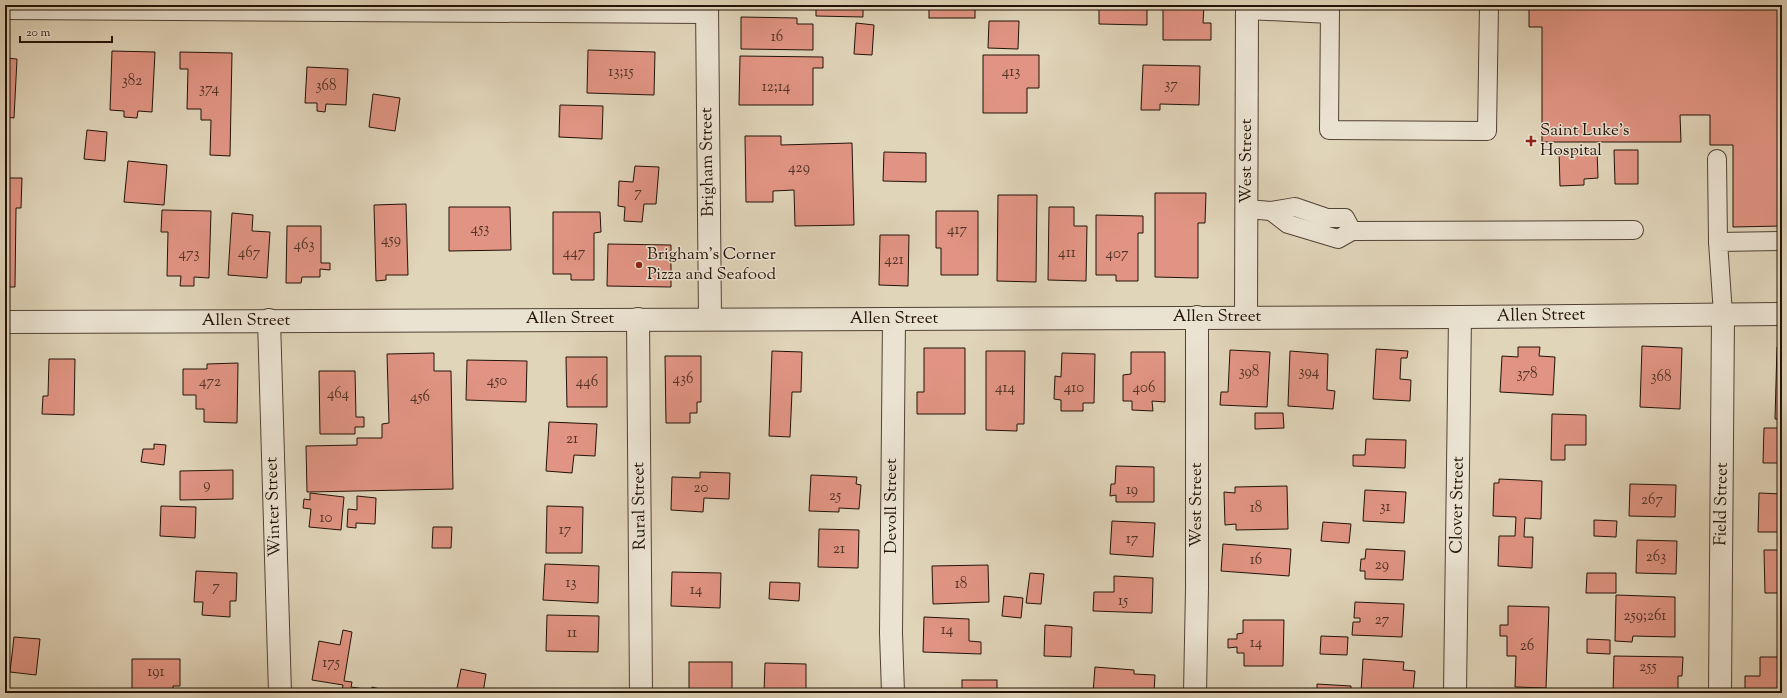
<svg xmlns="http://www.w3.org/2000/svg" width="1787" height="698" font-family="'Sorts Mill Goudy',serif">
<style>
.building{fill:#e19483;stroke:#221207}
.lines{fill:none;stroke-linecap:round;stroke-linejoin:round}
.service-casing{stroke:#524234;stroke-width:20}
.minor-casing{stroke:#524234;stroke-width:24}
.tertiary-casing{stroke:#524234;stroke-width:24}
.service{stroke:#ebe3d2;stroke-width:18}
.minor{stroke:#ebe3d2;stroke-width:22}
.tertiary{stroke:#ebe3d2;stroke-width:22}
.poi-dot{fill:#8f2418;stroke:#ebe3d2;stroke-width:1.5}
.labels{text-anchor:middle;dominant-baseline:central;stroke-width:3;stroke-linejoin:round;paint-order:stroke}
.number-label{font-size:15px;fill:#523226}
.poi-label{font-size:17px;fill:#221207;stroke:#ebe3d2;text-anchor:start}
.street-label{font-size:17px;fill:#221207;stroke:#ebe3d2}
</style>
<rect width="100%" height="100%" fill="#e0d4b9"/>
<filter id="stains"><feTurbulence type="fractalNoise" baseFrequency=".005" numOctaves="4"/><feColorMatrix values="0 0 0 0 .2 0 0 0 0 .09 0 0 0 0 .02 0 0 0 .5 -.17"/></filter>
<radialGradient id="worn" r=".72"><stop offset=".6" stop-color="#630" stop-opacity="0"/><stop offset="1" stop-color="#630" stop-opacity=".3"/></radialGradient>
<g class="building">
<polygon points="816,5 863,5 863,17 816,16"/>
<rect x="929" y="5" width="46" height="13"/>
<polygon points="1099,5 1147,5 1147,25 1099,24"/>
<polygon points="1163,5 1204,5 1203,23 1211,23 1211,40 1163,40"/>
<polygon points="1529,5 1782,5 1782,226 1733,227 1733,145 1710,145 1710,115 1680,115 1681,142 1542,142 1542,27 1529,27"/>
<polygon points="741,17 797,18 797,24 813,24 813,50 741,49"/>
<polygon points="989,21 1019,21 1018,49 988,48"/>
<polygon points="856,23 874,25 872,55 854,54"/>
<polygon points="588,50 655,52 654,95 587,93"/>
<polygon points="112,51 155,52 152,112 138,111 137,118 124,117 124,111 110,110"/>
<polygon points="180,52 232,53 230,156 210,155 211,120 201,120 201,109 187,109 188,69 180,69"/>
<polygon points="983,55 1039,55 1039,88 1027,88 1027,113 983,113"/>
<polygon points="740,56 823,57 823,68 813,68 813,105 739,105"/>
<polygon points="5,58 17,59 14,118 5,117"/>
<polygon points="1143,65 1200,66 1199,105 1160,104 1160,110 1141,110"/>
<polygon points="307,67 348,69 346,105 326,104 325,112 317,111 317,103 305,103"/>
<polygon points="373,94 400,98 395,131 369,127"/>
<polygon points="560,105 603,106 602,139 559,137"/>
<polygon points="87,130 107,132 105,161 84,159"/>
<polygon points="745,136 781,136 781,145 852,143 854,225 795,226 794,190 773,191 773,202 746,202"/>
<polygon points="1597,150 1598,178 1584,179 1584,185 1560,186 1559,151"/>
<polygon points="1614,150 1638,150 1638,184 1615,184"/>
<polygon points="884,152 926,153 926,182 883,181"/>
<polygon points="128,161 167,165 164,205 124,202"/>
<polygon points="635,166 659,167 656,204 644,204 642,222 624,221 625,207 618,206 619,181 633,182"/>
<polygon points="5,178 22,178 21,208 16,208 15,287 5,287"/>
<polygon points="1155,193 1206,193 1205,223 1198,223 1198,278 1155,277"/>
<polygon points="998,195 1037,195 1036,282 997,281"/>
<polygon points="406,204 408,275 386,275 386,280 376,281 374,205"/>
<polygon points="449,207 510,207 511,250 449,251"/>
<polygon points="1049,207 1074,207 1074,226 1087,226 1086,281 1048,280"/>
<polygon points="162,210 211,211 209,278 194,277 194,286 180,286 181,276 167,276 168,232 161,232"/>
<polygon points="936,211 978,211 978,275 941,275 941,248 936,248"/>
<polygon points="553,212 600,212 601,232 594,233 594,280 571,280 571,274 553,274"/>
<polygon points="232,213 253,215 252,231 270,232 267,278 228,275"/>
<polygon points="1096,215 1143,216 1143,233 1138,233 1138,281 1116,281 1116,275 1096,275"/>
<polygon points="287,226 321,226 321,263 330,263 330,270 320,269 320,277 302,277 301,283 286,283"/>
<polygon points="880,235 909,235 908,286 879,285"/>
<polygon points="608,244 671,245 671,287 607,286"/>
<polygon points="1642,346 1682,348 1680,409 1640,407"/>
<polygon points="1518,347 1540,347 1539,356 1555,357 1553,395 1500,392 1502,356 1518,357"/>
<polygon points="1777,347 1782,347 1782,420 1775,419"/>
<polygon points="924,348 965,348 965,414 917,414 917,392 924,392"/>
<polygon points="1376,349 1408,351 1407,358 1401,358 1400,379 1411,380 1410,401 1373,399"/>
<polygon points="1230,350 1270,352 1267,407 1220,405 1221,392 1228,392"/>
<polygon points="772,351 802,352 801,392 792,392 790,437 769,436"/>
<polygon points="986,351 1025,351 1024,424 1017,424 1017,431 986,430"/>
<polygon points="1290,351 1328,354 1327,390 1335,391 1333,409 1288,406"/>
<polygon points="1131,352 1165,352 1165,402 1152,401 1153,411 1132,410 1132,401 1123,401 1123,375 1131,374"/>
<polygon points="434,353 434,371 451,371 453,489 307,492 306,446 357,445 357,438 382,438 382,424 389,423 387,354"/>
<polygon points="1062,353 1095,354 1094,403 1083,403 1083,411 1061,411 1061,400 1054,399 1055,376 1061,377"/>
<polygon points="665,356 701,356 701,402 697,402 697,413 690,413 690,423 666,423"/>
<polygon points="566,357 607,357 607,407 567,407"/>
<polygon points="49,359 75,359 74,415 42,414 43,396 48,396"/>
<polygon points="467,360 527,361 526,402 466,400"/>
<polygon points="238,363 237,423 204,422 204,409 196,409 196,395 183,395 183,369 207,369 207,364"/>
<polygon points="319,371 355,371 356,417 364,417 364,427 355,427 355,434 320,434"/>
<polygon points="1255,413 1283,413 1284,428 1255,429"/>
<polygon points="1552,414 1586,415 1586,445 1565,445 1565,460 1551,460"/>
<polygon points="549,422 597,424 595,456 574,455 572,473 546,471"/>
<polygon points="1764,428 1782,428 1782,463 1763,463"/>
<polygon points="1366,439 1406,440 1405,468 1353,466 1353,455 1365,455"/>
<polygon points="154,444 166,445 164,465 141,462 143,449 154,449"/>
<polygon points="1116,466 1154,467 1154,502 1116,502 1116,495 1110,496 1111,484 1115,484"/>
<polygon points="233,470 233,499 180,500 180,471"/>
<polygon points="700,472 730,473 729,499 704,498 703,512 671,510 672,477 700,478"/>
<polygon points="811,475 857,477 856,484 861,485 859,509 839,508 839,512 809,511"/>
<polygon points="1499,479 1542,481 1541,519 1525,518 1524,537 1533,537 1532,568 1498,566 1499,536 1515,536 1516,517 1493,516 1494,483 1499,483"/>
<polygon points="1630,484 1676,485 1675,517 1629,516"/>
<polygon points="1287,486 1288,529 1236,530 1236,524 1225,525 1224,492 1235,493 1235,487"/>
<polygon points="1365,490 1406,492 1404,523 1363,521"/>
<polygon points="310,493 344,497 341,530 309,527 311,509 303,508 304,499 310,500"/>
<polygon points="1759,493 1782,494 1782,532 1758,532"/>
<polygon points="357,496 376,498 375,524 356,523 356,528 347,527 348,509 357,510"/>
<polygon points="161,506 196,507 195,538 160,536"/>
<polygon points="547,506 583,507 582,553 546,553"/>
<polygon points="1594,520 1617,521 1616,537 1594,536"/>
<polygon points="1112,521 1155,523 1153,557 1110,554"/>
<polygon points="1323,522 1351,524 1349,543 1321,541"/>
<polygon points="433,527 452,527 451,548 432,548"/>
<polygon points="819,529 859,530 858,568 818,567"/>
<polygon points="1637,540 1677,541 1676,574 1636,573"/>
<polygon points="1223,544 1291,549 1289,576 1221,571"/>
<polygon points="1366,549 1405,551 1403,580 1365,579 1365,571 1360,571 1361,559 1365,559"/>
<polygon points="1764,550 1782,550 1782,593 1765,593"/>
<polygon points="545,564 599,566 598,603 543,600"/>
<polygon points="988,565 989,602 933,604 932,566"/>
<polygon points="196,571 237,573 236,601 230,601 230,617 202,615 203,602 194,602"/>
<polygon points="672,572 721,573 720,608 671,606"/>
<polygon points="1030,573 1044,574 1041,604 1026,603"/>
<polygon points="1587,573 1616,573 1616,593 1586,593"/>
<polygon points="1114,576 1153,578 1152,613 1093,611 1094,592 1114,592"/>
<polygon points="770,582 800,583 799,601 769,599"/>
<polygon points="1616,595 1675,597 1675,637 1633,636 1632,642 1615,641"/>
<polygon points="1004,596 1023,598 1021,618 1002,616"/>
<polygon points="1355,602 1404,604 1402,637 1352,635 1353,622 1360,622 1360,618 1354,618"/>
<polygon points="1508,606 1549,607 1546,688 1515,687 1516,656 1507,656 1507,636 1500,636 1500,625 1508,625"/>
<polygon points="547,615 599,616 598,652 546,651"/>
<polygon points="924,617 969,619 969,641 981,642 981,654 923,652"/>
<polygon points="1243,620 1284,620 1283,666 1244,666 1244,653 1237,653 1237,647 1228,648 1228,639 1237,639 1237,634 1243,633"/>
<polygon points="1045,625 1072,627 1071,657 1044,656"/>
<polygon points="343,630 352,632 344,681 352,682 351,687 365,689 364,693 342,693 343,685 312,680 319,641 340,645"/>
<polygon points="1321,636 1348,637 1347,655 1320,654"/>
<polygon points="14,637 40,639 36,675 10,672"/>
<polygon points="1587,639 1610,640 1610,654 1587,653"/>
<polygon points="1614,656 1683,657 1682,676 1678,676 1678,693 1613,693"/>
<polygon points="1760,657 1782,657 1782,693 1745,692 1745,676 1760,676"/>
<polygon points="132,659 180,659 180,686 173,686 173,693 132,693"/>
<polygon points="1363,659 1404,662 1403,670 1415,671 1413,693 1361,692"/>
<rect x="689" y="662" width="43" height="31"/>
<polygon points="765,663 806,664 806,693 764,693"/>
<polygon points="1095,667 1134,670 1134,674 1155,675 1154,693 1093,693"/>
<polygon points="461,669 486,674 483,693 456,693"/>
<polygon points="5,675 9,676 7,693 5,693"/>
<rect x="962" y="680" width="35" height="13"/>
<polygon points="1317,684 1351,686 1351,693 1317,693"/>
<polygon points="372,687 380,689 380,693 371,693"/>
</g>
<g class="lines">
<defs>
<g id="service">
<polyline points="1330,5 1329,130 1487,131 1489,5"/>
<polyline points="1247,10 1330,14"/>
<polyline points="1717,159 1718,242"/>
<polyline points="1247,209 1271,211 1295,207 1327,218 1345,218 1352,231"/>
<polyline points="1271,211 1288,224 1338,239 1352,231 1634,230"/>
<polyline points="1723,314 1718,242 1782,241"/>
</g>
<g id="minor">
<polyline points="707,5 710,319"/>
<polyline points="5,8 707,12"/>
<polyline points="1246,317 1247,5"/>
<polyline points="638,319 641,693"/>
<polyline points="269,320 280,693"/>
<polyline points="893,693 891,633 894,319"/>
<polyline points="1195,693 1197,588 1197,317"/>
<polyline points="1455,693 1460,317"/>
<polyline points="1720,693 1723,314"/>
</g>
<polyline id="tertiary" points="5,322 1460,317 1782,314"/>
</defs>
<use href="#service" class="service-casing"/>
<use href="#minor" class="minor-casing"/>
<use href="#tertiary" class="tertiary-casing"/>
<use href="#service" class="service"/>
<use href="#minor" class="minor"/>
<use href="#tertiary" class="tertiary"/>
</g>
<g class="poi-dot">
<path d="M1529 135h4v4h4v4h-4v4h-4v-4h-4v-4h4z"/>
<circle cx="639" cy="265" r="4"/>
</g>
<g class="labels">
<g class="number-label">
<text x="777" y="37">16</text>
<text x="621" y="72">13;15</text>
<text x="1011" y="72">413</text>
<text x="132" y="81">382</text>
<text x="1171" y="85">37</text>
<text x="326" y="86">368</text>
<text x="776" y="87">12;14</text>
<text x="209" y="89">374</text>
<text x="799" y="168">429</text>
<text x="638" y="193">7</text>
<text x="480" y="229">453</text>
<text x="957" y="230">417</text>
<text x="391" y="240">459</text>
<text x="304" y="245">463</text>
<text x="249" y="253">467</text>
<text x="574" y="253">447</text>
<text x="1067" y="253">411</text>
<text x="189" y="254">473</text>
<text x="1117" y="254">407</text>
<text x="894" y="260">421</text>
<text x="1249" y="372">398</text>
<text x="1309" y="372">394</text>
<text x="1527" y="374">378</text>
<text x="1661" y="377">368</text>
<text x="683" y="379">436</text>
<text x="497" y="381">450</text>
<text x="210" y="382">472</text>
<text x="587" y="382">446</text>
<text x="1005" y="388">414</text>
<text x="1074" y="388">410</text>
<text x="1144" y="388">406</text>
<text x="338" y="394">464</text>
<text x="420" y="397">456</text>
<text x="572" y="439">21</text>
<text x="207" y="485">9</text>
<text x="701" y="488">20</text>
<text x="1132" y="490">19</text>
<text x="835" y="496">25</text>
<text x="1652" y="500">267</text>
<text x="1385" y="507">31</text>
<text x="1256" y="508">18</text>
<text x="326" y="518">10</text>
<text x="565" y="530">17</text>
<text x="1132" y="539">17</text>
<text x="839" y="549">21</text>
<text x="1656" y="557">263</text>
<text x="1256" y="560">16</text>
<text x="1382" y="565">29</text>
<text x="571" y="583">13</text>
<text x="961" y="584">18</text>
<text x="216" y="587">7</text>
<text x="696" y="590">14</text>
<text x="1123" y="601">15</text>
<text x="1645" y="616">259;261</text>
<text x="1382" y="620">27</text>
<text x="947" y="630">14</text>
<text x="572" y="633">11</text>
<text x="1256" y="643">14</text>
<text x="1527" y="646">26</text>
<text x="331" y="663">175</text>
<text x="1648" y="667">255</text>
<text x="156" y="672">191</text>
</g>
<g class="poi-label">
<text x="1540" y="131">Saint Luke's<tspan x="1540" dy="20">Hospital</tspan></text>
<text x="647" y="255">Brigham's Corner<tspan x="647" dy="20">Pizza and Seafood</tspan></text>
</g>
<g class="street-label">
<text transform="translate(1247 161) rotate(-90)">West Street</text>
<text transform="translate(708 162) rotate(-91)">Brigham Street</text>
<text transform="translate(1541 316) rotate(-1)">Allen Street</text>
<text x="1217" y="317">Allen Street</text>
<text x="570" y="319">Allen Street</text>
<text x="894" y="319">Allen Street</text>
<text x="246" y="321">Allen Street</text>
<text transform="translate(1722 504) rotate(-89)">Field Street</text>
<text transform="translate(1197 505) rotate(-90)">West Street</text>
<text transform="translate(1458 505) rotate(-89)">Clover Street</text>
<text transform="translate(640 506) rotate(-91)">Rural Street</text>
<text transform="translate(892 506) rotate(-90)">Devoll Street</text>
<text transform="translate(274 507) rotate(-92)">Winter Street</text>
</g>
</g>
<rect width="1787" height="698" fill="none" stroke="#e0d4b9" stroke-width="20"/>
<rect x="6" y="6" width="1775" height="686" fill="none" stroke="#221207" stroke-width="2"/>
<rect x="10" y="10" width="1767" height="678" fill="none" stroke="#221207"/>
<path d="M20 36v6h92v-6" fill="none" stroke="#221207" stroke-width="2"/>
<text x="26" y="36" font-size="12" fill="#221207" stroke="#ebe3d2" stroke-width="3" paint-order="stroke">20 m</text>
<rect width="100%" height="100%" filter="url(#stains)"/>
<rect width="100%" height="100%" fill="url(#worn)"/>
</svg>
